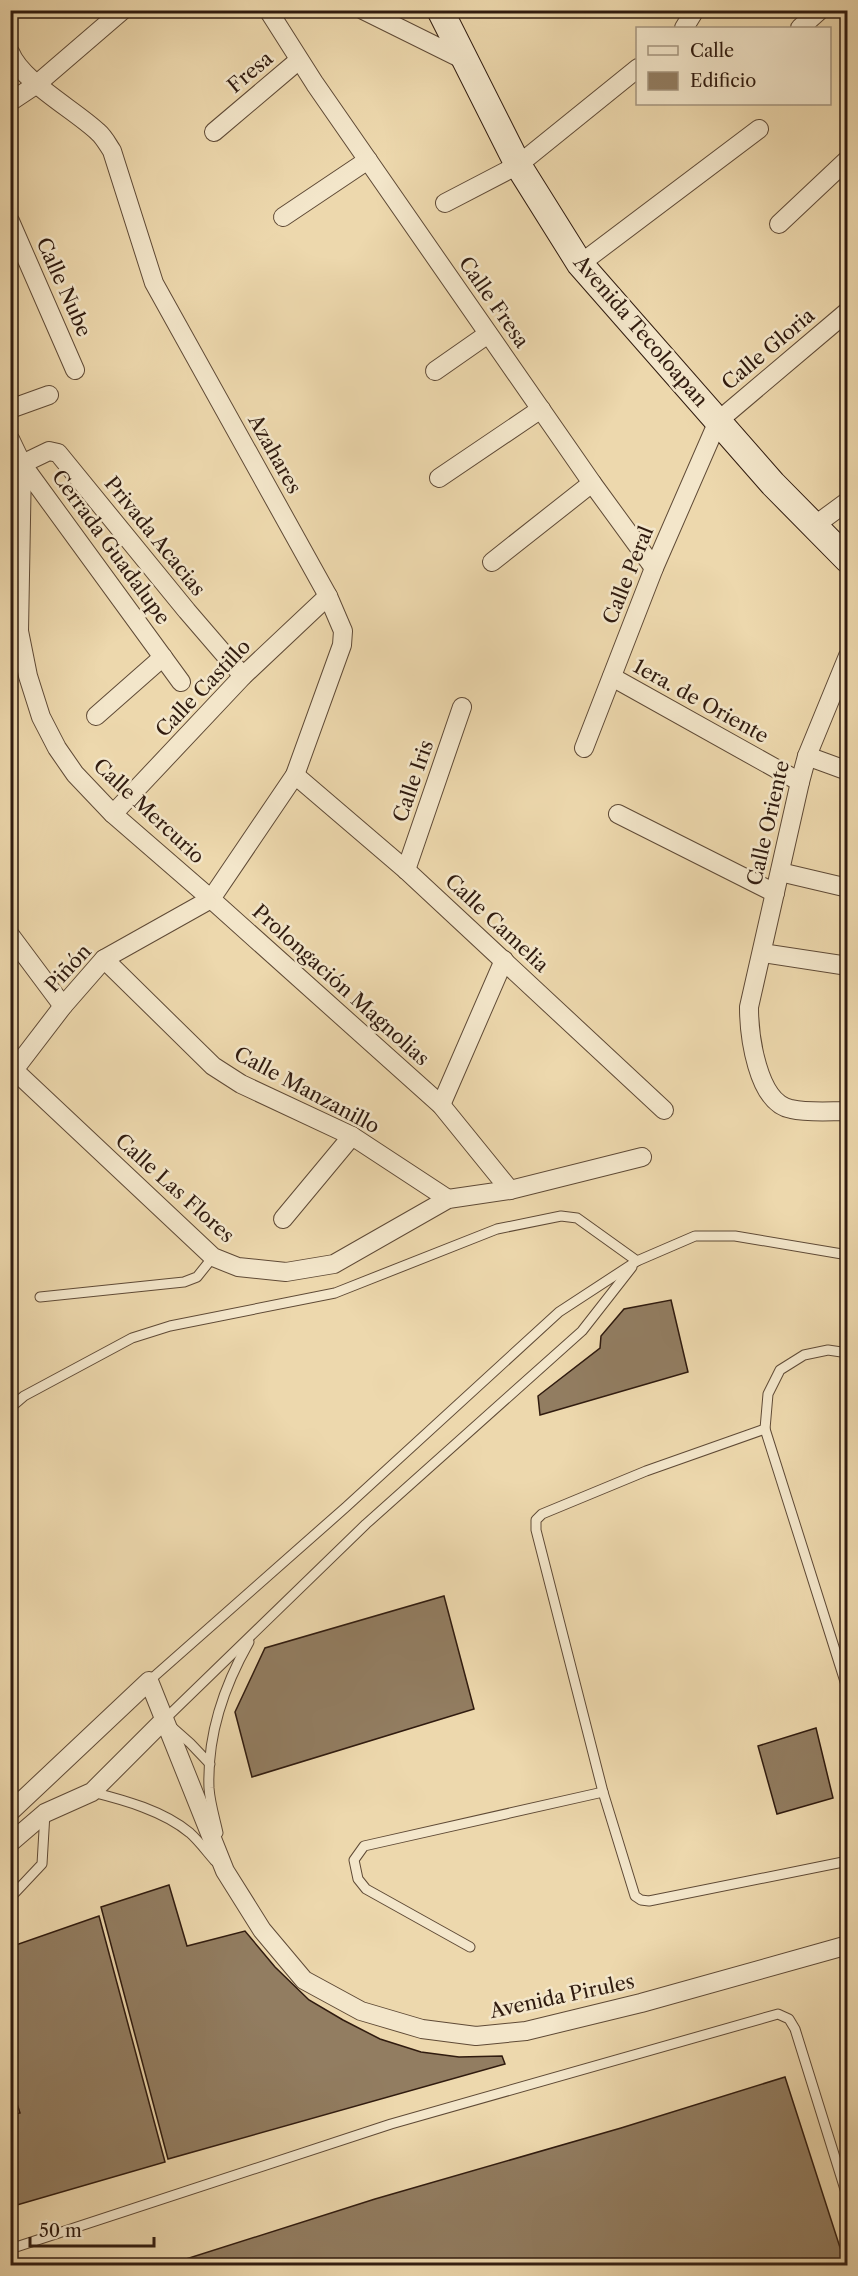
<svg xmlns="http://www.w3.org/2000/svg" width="858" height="2276" font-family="'Libre Caslon Text',serif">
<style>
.building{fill:#927d61;stroke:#301b0f;stroke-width:1.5}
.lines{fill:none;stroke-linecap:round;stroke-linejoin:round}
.lane-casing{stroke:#5f4a36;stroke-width:11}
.street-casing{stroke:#5f4a36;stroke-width:20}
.secondary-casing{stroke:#301b0f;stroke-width:28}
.lane{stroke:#f3e6ca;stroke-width:9}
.street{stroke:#f3e6ca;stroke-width:18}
.secondary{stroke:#f3e6ca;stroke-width:26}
.labels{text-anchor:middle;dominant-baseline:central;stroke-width:5;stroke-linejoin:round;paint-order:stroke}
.street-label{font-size:20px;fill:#301b0f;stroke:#f3e6ca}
</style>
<rect width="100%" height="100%" fill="#edd8ad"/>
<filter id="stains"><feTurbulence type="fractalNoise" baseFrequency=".00333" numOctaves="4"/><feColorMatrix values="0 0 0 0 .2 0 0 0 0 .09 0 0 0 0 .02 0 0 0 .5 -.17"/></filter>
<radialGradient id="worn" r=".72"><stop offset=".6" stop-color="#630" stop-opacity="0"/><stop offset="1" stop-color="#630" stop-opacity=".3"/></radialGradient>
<g class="building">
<polygon points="671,1300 688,1372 540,1415 538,1396 600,1348 601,1336 624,1309"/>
<polygon points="444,1596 474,1709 252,1777 235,1712 265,1648"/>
<polygon points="816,1728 833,1798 777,1814 758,1746"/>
<polygon points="169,1885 187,1946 245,1931 275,1967 309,2000 343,2020 380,2039 421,2052 459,2057 502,2056 505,2064 168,2159 101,1907"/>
<polygon points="99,1916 165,2162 10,2207 10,2115 20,2113 10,2083 10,1947"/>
<polygon points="785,2077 846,2266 164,2266 375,2199 621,2128"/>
</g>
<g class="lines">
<defs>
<g id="lane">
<polyline points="40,1297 184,1282 197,1277 213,1257"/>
<polyline points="10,1408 24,1396 132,1338 170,1326 335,1293 497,1229 561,1216 577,1218 637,1261"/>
<polyline points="765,1429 768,1394 780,1370 804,1355 828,1350 848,1353"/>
<polyline points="149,1681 346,1507 559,1312 637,1261 695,1236 735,1236 848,1255"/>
<polyline points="848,1691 765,1429 646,1471 542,1514 536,1520 536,1530 603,1792 635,1896 641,1900 649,1901 848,1861"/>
<polyline points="210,1764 190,1743 164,1720 366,1524 582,1331 632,1267"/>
<path d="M92 1792C124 1800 164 1811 190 1833 199 1841 207 1852 215 1861"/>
<path d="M218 1833C215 1819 210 1803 209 1788 207 1737 224 1686 249 1642"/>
<polyline points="10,1898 42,1864 45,1813"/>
<polyline points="470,1947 366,1889 358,1879 354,1860 364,1846 603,1792"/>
<polyline points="10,2249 391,2124 778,2014 789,2019 795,2029 848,2199"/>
</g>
<g id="street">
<polyline points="268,10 315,84 592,483 654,568"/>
<polyline points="363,10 466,61"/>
<polyline points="684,28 695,10"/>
<polyline points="800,28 820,10"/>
<path d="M10 52C21 81 75 110 98 132 104 137 108 145 112 151L154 283 328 596 343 631 342 645 295 775 211 899 104 959 63 1006 14 1070 10 1067"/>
<polyline points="10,102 37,84 123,10"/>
<polyline points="214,132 299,60"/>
<polyline points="445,203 518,165 638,68"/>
<polyline points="283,217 368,160"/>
<polyline points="10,221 75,370"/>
<polyline points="779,224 848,159"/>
<polyline points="580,264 759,129"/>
<polyline points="435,371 488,334"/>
<polyline points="10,409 49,395"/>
<polyline points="10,439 22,464 19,631 28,676 41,717 57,748 75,774 113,814 211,899 441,1105 510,1190"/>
<polyline points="439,478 541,409"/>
<polyline points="814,526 848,501"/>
<polyline points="492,562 592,483"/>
<path d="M848 656 807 756 800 782 749 1007C749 1034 757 1103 791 1109 809 1113 829 1111 848 1111"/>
<polyline points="612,677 800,782"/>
<polyline points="181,682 22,464 49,451 58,453 187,611 243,676"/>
<polyline points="96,716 163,657"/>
<polyline points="584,748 654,568 718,421 848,311"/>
<polyline points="807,756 848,771"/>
<polyline points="295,775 406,870 664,1110"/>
<polyline points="113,814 243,676 328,596"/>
<polyline points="618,814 775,893"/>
<polyline points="406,870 462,707"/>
<polyline points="780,872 848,888"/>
<polyline points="10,935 63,1006"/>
<polyline points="762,953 848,966"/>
<polyline points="104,959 213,1066 241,1084 352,1136 448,1199"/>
<polyline points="14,1070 213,1257 238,1267 286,1272 334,1264 448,1199 510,1190 642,1157"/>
<polyline points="441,1105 504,960"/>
<polyline points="283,1219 352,1136"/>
<polyline points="10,1812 149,1681 225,1871 262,1930 304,1980 361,2011 422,2029 476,2036 526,2031 641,2003 848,1945"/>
<polyline points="10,1843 45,1813 92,1792 164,1720"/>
</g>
<polyline id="secondary" points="440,10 518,165 580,264 773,484 848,560"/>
</defs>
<use href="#lane" class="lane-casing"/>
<use href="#street" class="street-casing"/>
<use href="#secondary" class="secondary-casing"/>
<use href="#lane" class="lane"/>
<use href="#street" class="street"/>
<use href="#secondary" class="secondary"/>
</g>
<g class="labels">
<g class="street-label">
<text transform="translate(250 72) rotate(-40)">Fresa</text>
<text transform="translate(64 287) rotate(66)">Calle Nube</text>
<text transform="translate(494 302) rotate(55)">Calle Fresa</text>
<text transform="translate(641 331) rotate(49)">Avenida Tecoloapan</text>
<text transform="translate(768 349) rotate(-40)">Calle Gloria</text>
<text transform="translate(275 454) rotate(61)">Azahares</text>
<text transform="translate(155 536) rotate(51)">Privada Acacias</text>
<text transform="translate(111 547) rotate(54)">Cerrada Guadalupe</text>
<text transform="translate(628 575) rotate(-68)">Calle Peral</text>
<text transform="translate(203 688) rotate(-46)">Calle Castillo</text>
<text transform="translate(701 701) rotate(29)">1era. de Oriente</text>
<text transform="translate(413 781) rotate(-71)">Calle Iris</text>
<text transform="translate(149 811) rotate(43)">Calle Mercurio</text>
<text transform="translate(768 823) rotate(-77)">Calle Oriente</text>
<text transform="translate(497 923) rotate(43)">Calle Camelia</text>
<text transform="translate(68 968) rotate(-47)">Piñón</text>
<text transform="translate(341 985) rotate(42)">Prolongación Magnolias</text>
<text transform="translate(307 1090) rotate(28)">Calle Manzanillo</text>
<text transform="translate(175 1188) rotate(42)">Calle Las Flores</text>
<text transform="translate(562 1996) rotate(-12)">Avenida Pirules</text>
</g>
</g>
<rect width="858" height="2276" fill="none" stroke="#edd8ad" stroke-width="36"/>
<rect x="12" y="12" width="834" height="2252" fill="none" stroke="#301b0f" stroke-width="3"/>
<rect x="18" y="18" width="822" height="2240" fill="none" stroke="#301b0f" stroke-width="1.5"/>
<rect x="636" y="27" width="195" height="78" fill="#f3e6ca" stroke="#a5957f" stroke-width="1.5"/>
<rect x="648" y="46" width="30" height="9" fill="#f3e6ca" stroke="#a5957f" stroke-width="1.5"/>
<text x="690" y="57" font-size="18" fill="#301b0f">Calle</text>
<rect x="648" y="72" width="30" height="18" fill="#927d61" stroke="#a5957f" stroke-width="1.5"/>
<text x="690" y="87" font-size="18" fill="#301b0f">Edificio</text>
<path d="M30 2237v9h124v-9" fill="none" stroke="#301b0f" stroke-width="3"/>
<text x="39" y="2237" font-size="18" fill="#301b0f" stroke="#f3e6ca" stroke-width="4.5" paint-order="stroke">50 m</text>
<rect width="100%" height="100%" filter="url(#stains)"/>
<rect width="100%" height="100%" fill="url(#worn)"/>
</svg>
